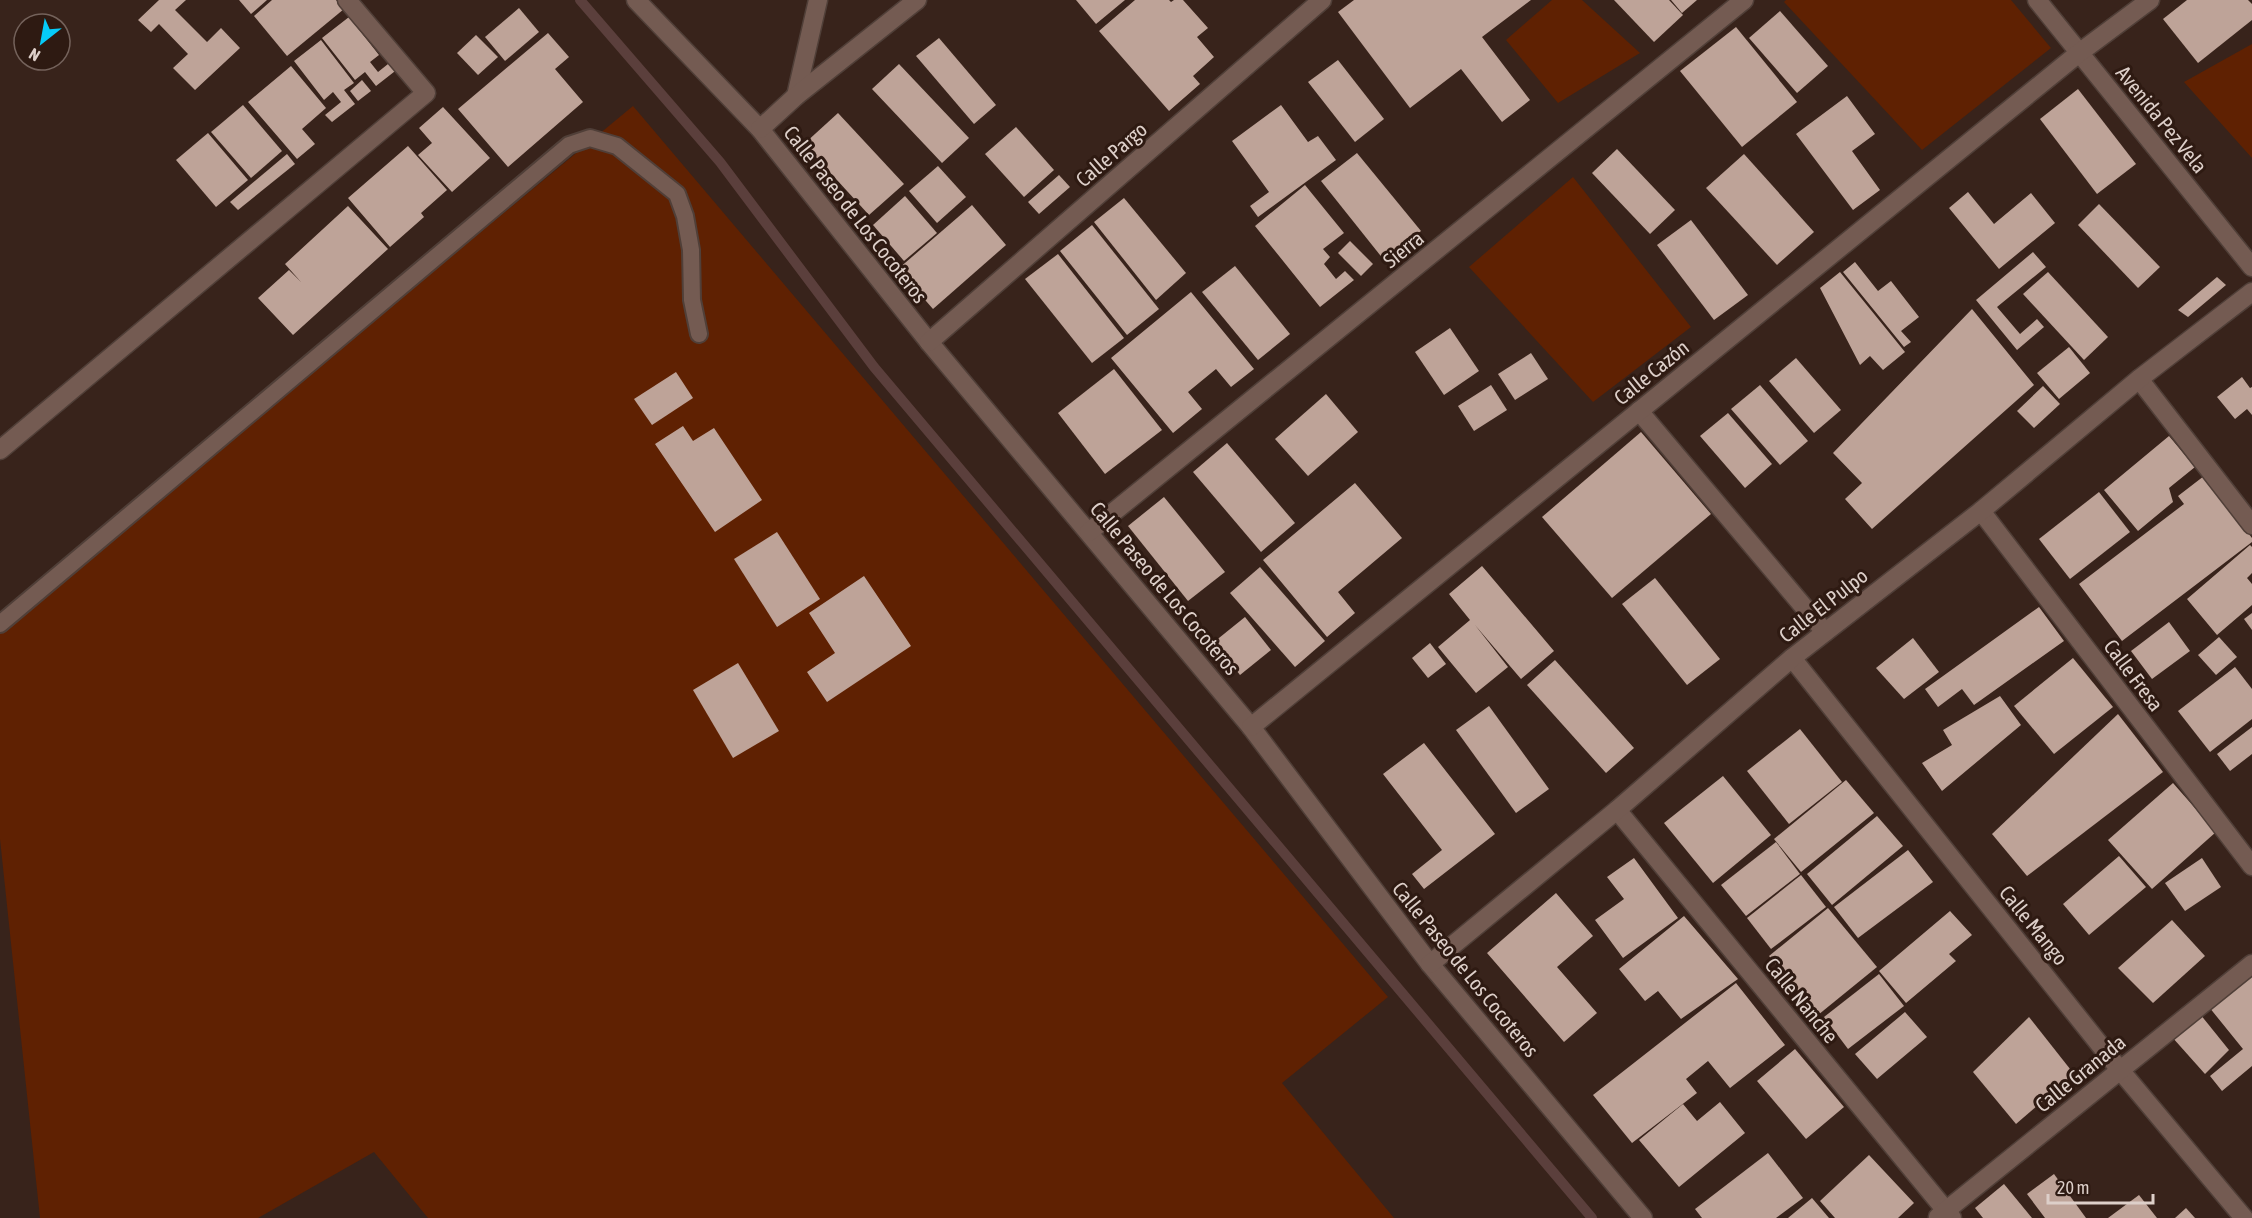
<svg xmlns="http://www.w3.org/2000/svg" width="2252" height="1218" font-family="'Asap Condensed',sans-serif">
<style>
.green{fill:#5f2102}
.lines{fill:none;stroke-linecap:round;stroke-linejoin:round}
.stream{stroke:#5b3f3c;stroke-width:10}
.building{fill:#bea398}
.service-casing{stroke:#503f38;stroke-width:20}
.minor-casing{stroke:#503f38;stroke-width:21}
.service{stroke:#745b52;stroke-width:16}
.minor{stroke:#745b52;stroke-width:18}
.labels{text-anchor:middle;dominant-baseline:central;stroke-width:6;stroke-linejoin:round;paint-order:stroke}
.street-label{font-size:21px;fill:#ddcfc9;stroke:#2e1a12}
</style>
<rect width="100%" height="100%" fill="#38231b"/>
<g class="green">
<polygon points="1552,0 1582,0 1640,53 1558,103 1506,40"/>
<polygon points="1786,0 2011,0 2051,48 1922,150 1784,2"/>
<polygon points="2252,44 2252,158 2184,82"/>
<polygon points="633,106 1388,997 1282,1083 1394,1218 428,1218 374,1152 258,1218 40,1218 0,839 0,630"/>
<polygon points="1573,177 1691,327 1593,402 1469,267"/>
</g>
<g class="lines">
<polyline class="stream" points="580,0 720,162 874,367 1592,1218"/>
</g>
<g class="building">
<polygon points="159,0 186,0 175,10 207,42 221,28 240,48 195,90 173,68 188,54 159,24 151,32 138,20"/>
<polygon points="239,0 267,0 251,14"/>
<polygon points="272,0 336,0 344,9 287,56 254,16"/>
<polygon points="1076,0 1125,0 1096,24"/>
<polygon points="1135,0 1169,0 1171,2 1174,0 1183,0 1208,28 1197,37 1214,57 1193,76 1200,84 1169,111 1099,31"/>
<polygon points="1354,0 1531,0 1482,37 1530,100 1502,122 1461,69 1410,108 1338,12"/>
<polygon points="1614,0 1669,0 1683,15 1654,42"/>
<polygon points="1671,0 1697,0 1682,13"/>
<polygon points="2187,0 2248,0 2252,4 2252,20 2198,63 2163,19"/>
<polygon points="519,8 539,32 505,61 485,37"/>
<polygon points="1780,11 1828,66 1797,93 1749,38"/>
<polygon points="349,17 379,55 370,62 378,72 393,60 399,68 376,86 365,72 355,80 322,38"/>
<polygon points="1736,27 1797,102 1742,147 1680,71"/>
<polygon points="548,33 569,57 555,69 583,102 508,167 458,109"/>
<polygon points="476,35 498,57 478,75 457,53"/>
<polygon points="939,38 996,105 974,124 916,56"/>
<polygon points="321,40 354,83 344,90 355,104 332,122 325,115 341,102 333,92 324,100 294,61"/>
<polygon points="1338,60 1384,119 1355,142 1308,82"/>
<polygon points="899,64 969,138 942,163 872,89"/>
<polygon points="291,66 326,108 302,129 315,144 297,159 248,102"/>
<polygon points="362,80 371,91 358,101 350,91"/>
<polygon points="2078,89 2136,164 2097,194 2040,119"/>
<polygon points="1847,96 1875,134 1852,151 1880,190 1853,210 1796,134"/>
<polygon points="243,105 282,151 251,178 211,132"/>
<polygon points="1281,105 1308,142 1318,136 1336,160 1258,217 1250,206 1269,192 1232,141"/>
<polygon points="443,107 490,158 452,192 418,155 432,143 419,128"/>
<polygon points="838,113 904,184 869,215 804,144"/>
<polygon points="1016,127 1054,170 1024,197 985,154"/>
<polygon points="208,133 248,180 216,207 176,160"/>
<polygon points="408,146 447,190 421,213 424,217 390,247 348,198"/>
<polygon points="1617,149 1675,210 1650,234 1592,173"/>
<polygon points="1357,153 1421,231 1384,260 1321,181"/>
<polygon points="287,154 295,164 238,210 230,202"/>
<polygon points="1744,154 1814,232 1777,265 1706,188"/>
<polygon points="938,166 966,197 937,223 909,191"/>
<polygon points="1059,175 1070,187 1039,214 1028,202"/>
<polygon points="1305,185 1344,233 1323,249 1330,257 1324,264 1336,279 1345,271 1354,280 1320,307 1255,226"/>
<polygon points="1968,192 1994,224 2031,193 2055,223 1999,269 1949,208"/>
<polygon points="905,196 937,233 904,261 873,225"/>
<polygon points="1124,198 1186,273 1156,300 1094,222"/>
<polygon points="2099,204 2160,267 2138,288 2078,225"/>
<polygon points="972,205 1006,245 933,309 898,269"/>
<polygon points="348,206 388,249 293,335 258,298 289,270 301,282 285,264"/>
<polygon points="1691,220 1748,295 1714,320 1657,245"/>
<polygon points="1092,225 1159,309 1127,335 1060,251"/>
<polygon points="1350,241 1373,264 1361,276 1338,253"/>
<polygon points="2033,252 2046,267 1997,307 2020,334 2037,319 2044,327 2017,350 1976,300"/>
<polygon points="1058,254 1124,338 1092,363 1025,279"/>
<polygon points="1855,262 1878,291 1891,281 1919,317 1901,331 1911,342 1904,347 1843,272"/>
<polygon points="1235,266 1290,334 1258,360 1202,292"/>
<polygon points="1840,272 1905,352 1883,370 1870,356 1860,365 1820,288"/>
<polygon points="2048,272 2108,337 2084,360 2023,294"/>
<polygon points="2217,277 2226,285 2188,317 2178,310"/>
<polygon points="1191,292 1254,369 1231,387 1216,369 1188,392 1202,409 1173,433 1111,358"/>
<polygon points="1972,309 2034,385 1872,529 1845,499 1862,483 1833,453"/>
<polygon points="1450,328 1479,371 1444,395 1415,352"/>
<polygon points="2069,347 2090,373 2059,399 2037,373"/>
<polygon points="1531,353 1548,379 1515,400 1498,374"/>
<polygon points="1796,358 1841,410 1814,433 1769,381"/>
<polygon points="1114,369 1162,430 1105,474 1058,413"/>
<polygon points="676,372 693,398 652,425 634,399"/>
<polygon points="2242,377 2250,388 2252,387 2252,415 2247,409 2235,419 2217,397"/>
<polygon points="1491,385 1507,410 1474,431 1458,406"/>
<polygon points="1760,385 1808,441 1780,465 1731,409"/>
<polygon points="2043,386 2060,404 2034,428 2017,411"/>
<polygon points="1326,394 1358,432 1308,476 1275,439"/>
<polygon points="1728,413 1772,464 1745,488 1700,436"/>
<polygon points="683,426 693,441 714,428 762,500 715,532 655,444"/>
<polygon points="1641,432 1711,514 1612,598 1542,517"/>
<polygon points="2169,436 2195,467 2169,488 2173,502 2138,531 2104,490"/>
<polygon points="1227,443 1295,523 1261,552 1193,472"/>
<polygon points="2204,476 2252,538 2252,542 2122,641 2079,584 2184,504 2178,496"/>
<polygon points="1355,483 1402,538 1338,592 1355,613 1327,637 1263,560"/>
<polygon points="2099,492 2130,532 2070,579 2039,539"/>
<polygon points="1164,497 1225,572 1188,601 1128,526"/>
<polygon points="777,532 820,599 777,627 734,559"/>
<polygon points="2250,545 2252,547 2252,573 2247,578 2252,584 2252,605 2217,635 2187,599"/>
<polygon points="1482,566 1554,651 1521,679 1475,625 1508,667 1476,693 1438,647 1470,620 1449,594"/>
<polygon points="1260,567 1325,641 1295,667 1230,593"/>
<polygon points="864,576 911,646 827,702 807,672 835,653 809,613"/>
<polygon points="1655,578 1720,659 1687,685 1622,604"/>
<polygon points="2039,607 2064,641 1974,705 1962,689 1938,707 1925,689"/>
<polygon points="2252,613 2252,630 2244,619"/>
<polygon points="1245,617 1271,650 1240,675 1214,642"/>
<polygon points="2169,622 2190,651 2152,679 2131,651"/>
<polygon points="2219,637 2237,657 2216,675 2198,655"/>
<polygon points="1913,638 1939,672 1904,699 1876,668"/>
<polygon points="1430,643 1446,664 1428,678 1412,658"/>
<polygon points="2073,658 2113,707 2054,754 2014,706"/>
<polygon points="1555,660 1634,748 1606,773 1527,685"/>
<polygon points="738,663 779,731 733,758 693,690"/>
<polygon points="2235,667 2252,689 2252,719 2210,752 2178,711"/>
<polygon points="2000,696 2021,725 1942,791 1922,763 1952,745 1943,730"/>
<polygon points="1489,706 1549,789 1516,813 1456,730"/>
<polygon points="2118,714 2163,772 2027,876 1992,834"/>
<polygon points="2252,727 2252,754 2230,771 2217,754"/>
<polygon points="1800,729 1842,782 1789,824 1747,771"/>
<polygon points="1424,743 1495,834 1424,889 1412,874 1442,850 1383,774"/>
<polygon points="1723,776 1771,835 1713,883 1664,823"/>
<polygon points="1846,780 1874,813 1801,872 1774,839"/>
<polygon points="2173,783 2216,832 2152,889 2108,840"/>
<polygon points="1877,816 1903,846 1832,905 1807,874"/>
<polygon points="1776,842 1800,874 1746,916 1721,885"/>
<polygon points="1908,850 1933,882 1858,938 1834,907"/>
<polygon points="2119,856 2146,887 2089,935 2063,904"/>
<polygon points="1634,858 1678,918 1623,958 1595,920 1624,899 1607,877"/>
<polygon points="2202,858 2221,887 2185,911 2165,883"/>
<polygon points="1801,875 1826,907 1771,949 1747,918"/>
<polygon points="1556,893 1593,936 1557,967 1597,1013 1564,1042 1487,953"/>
<polygon points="1828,908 1877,967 1818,1015 1769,956"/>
<polygon points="1950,911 1972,935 1949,954 1956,961 1906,1003 1879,971"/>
<polygon points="1684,916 1738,979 1681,1019 1658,991 1645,1001 1619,969"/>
<polygon points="2172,920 2205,956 2153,1003 2118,968"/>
<polygon points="2252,973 2252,1066 2222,1091 2210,1076 2243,1049 2209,1007"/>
<polygon points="1879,974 1904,1006 1848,1049 1824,1017"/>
<polygon points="1736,983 1785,1045 1730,1088 1708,1061 1686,1079 1697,1093 1632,1143 1593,1095"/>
<polygon points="1905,1012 1927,1037 1877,1079 1855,1054"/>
<polygon points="2200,1014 2229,1050 2205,1074 2172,1037"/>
<polygon points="2029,1017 2074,1074 2016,1124 1973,1072"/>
<polygon points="1795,1049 1844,1107 1806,1139 1757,1081"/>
<polygon points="1720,1102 1745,1133 1679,1187 1639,1140 1683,1104 1697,1121"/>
<polygon points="1768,1153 1803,1198 1776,1218 1702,1218 1695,1209"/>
<polygon points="1869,1155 1914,1203 1898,1218 1835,1218 1820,1201"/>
<polygon points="2054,1174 2086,1218 2045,1218 2027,1194"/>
<polygon points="2004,1184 2032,1218 1983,1218 1975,1208"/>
<polygon points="2139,1195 2157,1218 2108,1218"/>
<polygon points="1812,1198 1829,1218 1788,1218"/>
<polygon points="2186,1208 2195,1218 2175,1218"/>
</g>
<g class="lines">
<defs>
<polyline id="service" points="0,624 569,145 590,138 617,146 677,194 685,216 691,250 692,300 699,334"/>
<g id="minor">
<polyline points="636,0 760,129 929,342 1251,727 1430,964 1643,1218"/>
<polyline points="2037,0 2252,267"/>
<polyline points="796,96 818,0"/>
<polyline points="760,129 796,96 917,0"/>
<polyline points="929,342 1322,0"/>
<polyline points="2139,379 2252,525"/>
<polyline points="1639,411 1825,632"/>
<polyline points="0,450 426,93 347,0"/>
<polyline points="1981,511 2252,866"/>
<polyline points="1089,532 1744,0"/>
<polyline points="1792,658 2120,1070 2244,1218"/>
<polyline points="1251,727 2079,53 2150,0"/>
<polyline points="1617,810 1952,1218"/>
<polyline points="1430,964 1617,810 1792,658 1981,511 2139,379 2252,292"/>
<polyline points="1938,1217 2252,964"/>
</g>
</defs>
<use href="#service" class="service-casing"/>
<use href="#minor" class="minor-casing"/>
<use href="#service" class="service"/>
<use href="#minor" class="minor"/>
</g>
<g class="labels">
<g class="street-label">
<text transform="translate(2162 119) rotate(51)">Avenida Pez Vela</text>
<text transform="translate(1111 154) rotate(-41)">Calle Pargo</text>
<text transform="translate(856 214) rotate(52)">Calle Paseo de Los Cocoteros</text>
<text transform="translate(1403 249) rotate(-39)">Sierra</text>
<text transform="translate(1651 372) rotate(-39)">Calle Cazón</text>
<text transform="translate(1165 588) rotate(50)">Calle Paseo de Los Cocoteros</text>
<text transform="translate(1823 605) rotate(-38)">Calle El Pulpo</text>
<text transform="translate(2134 675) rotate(53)">Calle Fresa</text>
<text transform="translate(2034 925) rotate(51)">Calle Mango</text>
<text transform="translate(1466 969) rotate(51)">Calle Paseo de Los Cocoteros</text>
<text transform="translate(1802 1000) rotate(51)">Calle Nanche</text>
<text transform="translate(2080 1073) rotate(-39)">Calle Granada</text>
</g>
</g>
<g transform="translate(42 42) rotate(211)"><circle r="28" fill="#2e1a12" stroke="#74625b" stroke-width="1.5"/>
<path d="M0-4.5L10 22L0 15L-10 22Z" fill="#06cbf9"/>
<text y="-9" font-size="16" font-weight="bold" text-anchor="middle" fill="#ddcfc9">N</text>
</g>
<path d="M2048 1194v9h105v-9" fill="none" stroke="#ddcfc9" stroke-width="3"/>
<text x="2057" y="1194" font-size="18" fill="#ddcfc9" stroke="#2e1a12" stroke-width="4.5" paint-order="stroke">20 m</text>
</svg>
